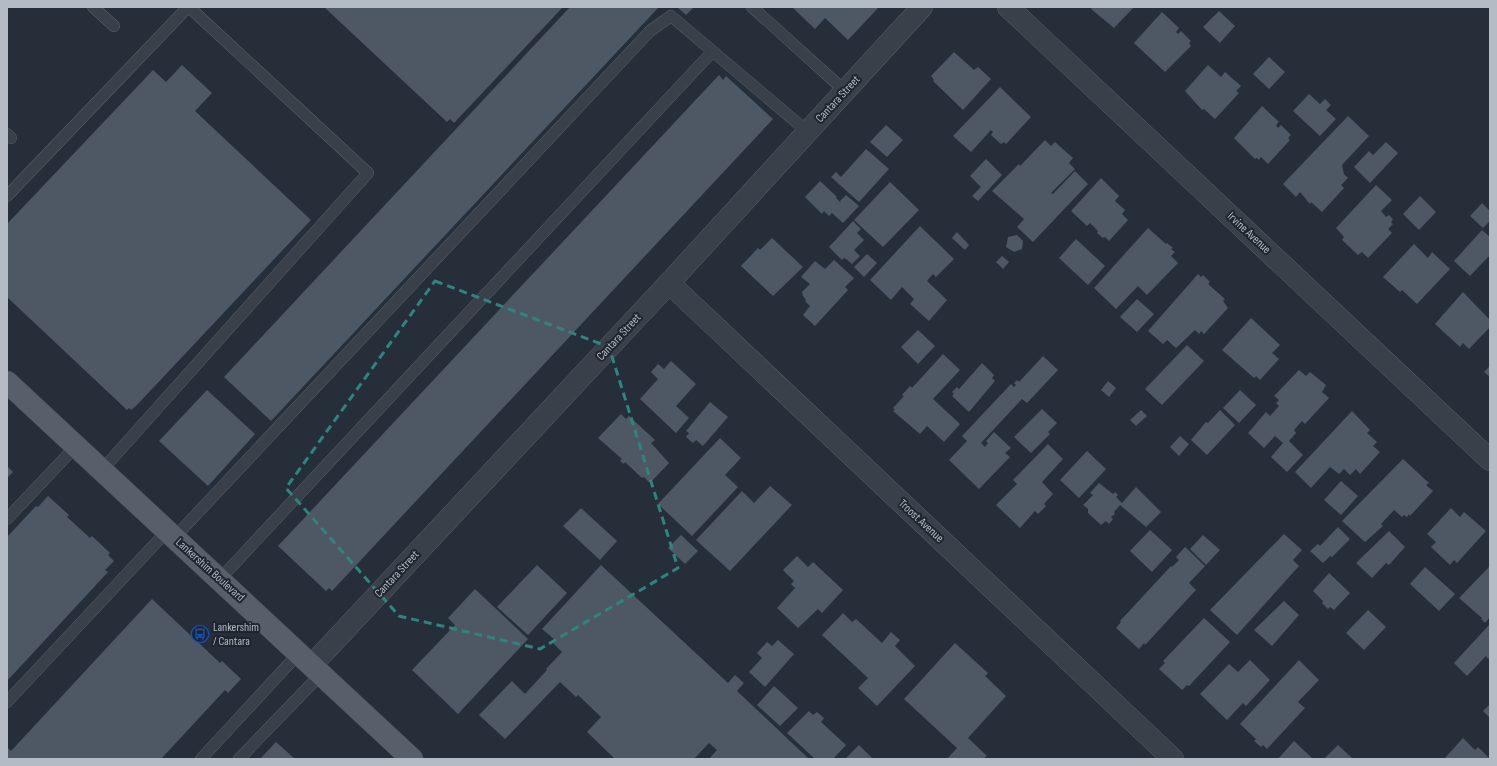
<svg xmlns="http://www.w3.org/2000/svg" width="1497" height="766" font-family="'Sofia Sans Condensed',sans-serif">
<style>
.building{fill:#4e5865}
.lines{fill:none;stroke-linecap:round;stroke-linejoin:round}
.service-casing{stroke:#575e68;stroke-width:12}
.minor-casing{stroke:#575e68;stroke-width:22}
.primary-casing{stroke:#424953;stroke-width:23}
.service{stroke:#39404a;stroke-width:11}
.minor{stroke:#39404a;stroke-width:21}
.primary{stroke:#575f6a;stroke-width:22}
.marked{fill:none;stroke:#30847f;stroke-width:3;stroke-dasharray:8 5;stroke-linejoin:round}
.labels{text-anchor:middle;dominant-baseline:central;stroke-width:4;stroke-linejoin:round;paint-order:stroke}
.street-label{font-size:12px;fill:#b4bbc5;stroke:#1e252f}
.poi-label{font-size:12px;fill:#b4bbc5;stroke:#1e252f;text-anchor:start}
</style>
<rect width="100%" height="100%" fill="#252e39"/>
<g class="building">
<polygon points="324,7 563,7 454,123 450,119 447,122"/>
<polygon points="570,7 659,7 271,421 224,377"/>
<polygon points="677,7 694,7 686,15"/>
<polygon points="792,7 879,7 848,40 825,18 815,29"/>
<polygon points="1093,7 1134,7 1114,28 1091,9"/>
<polygon points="1219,11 1235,26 1220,43 1203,27"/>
<polygon points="1162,12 1179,28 1176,32 1178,34 1181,31 1191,41 1189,43 1191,46 1165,72 1134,43"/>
<polygon points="954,52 974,70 978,67 991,79 963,110 933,81 934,80 931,76"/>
<polygon points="1269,57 1285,72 1269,89 1253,74"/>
<polygon points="182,65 212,93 195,111 311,220 136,406 131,410 129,408 127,410 7,297 7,224 153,70 166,82"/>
<polygon points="1208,65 1221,77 1225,72 1241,86 1236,91 1239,93 1215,119 1204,109 1202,110 1185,91"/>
<polygon points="719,75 723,80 726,76 773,119 332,591 329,588 326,591 278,546"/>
<polygon points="1000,87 1031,117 1006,144 1004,142 1001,144 991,135 993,132 991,130 971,152 953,136"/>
<polygon points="1309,94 1320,104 1325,99 1331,105 1326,110 1336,119 1320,136 1293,111"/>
<polygon points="1262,106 1279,122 1276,125 1278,128 1281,125 1291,135 1288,138 1290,140 1268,164 1261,157 1259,160 1257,158 1255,159 1234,138"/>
<polygon points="1348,116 1369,136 1342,165 1344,174 1348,178 1341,185 1344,188 1322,212 1311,202 1310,204 1300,192 1296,197 1283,184"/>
<polygon points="886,125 903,140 887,157 870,142"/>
<polygon points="1045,140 1051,146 1055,142 1073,158 1069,163 1075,169 1051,193 1053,194 1075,171 1088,184 1033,242 1017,227 1024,219 992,191 1019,164 1020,166"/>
<polygon points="1386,142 1398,153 1370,183 1354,167 1369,151 1373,155"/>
<polygon points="866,149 889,169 859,202 831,177 836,172 841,177"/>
<polygon points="986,159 1002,175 978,201 972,196 981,187 970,176"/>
<polygon points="1101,178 1119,196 1115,201 1125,210 1122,214 1128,220 1109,241 1105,237 1103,238 1097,233 1098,231 1090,223 1087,226 1071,211"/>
<polygon points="820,181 837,197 836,198 841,203 840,201 846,195 859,206 843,223 832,213 829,216 824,211 822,214 805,197"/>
<polygon points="890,182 919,210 883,247 854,220"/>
<polygon points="1376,185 1392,200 1381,211 1386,217 1389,215 1393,219 1391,222 1393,224 1388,229 1392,233 1368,258 1362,252 1358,255 1342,240 1344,237 1336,228"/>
<polygon points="1420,196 1436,212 1419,230 1403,214"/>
<polygon points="1482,203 1490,211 1490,221 1483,228 1470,216"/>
<polygon points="853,221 861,229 857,233 864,240 854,250 860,256 852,264 846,259 844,258 842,260 829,247"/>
<polygon points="920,226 954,259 936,277 933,274 927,281 947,300 929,321 910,304 914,299 902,287 891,300 870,280"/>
<polygon points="1148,228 1166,244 1167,243 1173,248 1171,249 1175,252 1171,256 1178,263 1147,295 1138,286 1116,309 1094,288"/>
<polygon points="1482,230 1490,237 1490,255 1470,276 1454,261"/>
<polygon points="957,232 969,245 965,250 952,238"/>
<polygon points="1017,235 1023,241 1022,249 1014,252 1006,247 1008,237"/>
<polygon points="772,238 803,267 773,296 741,266 758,248 760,250"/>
<polygon points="1076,239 1105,266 1088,285 1059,258"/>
<polygon points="1414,244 1428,258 1432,252 1450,269 1417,304 1402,290 1400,292 1383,277"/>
<polygon points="867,254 877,263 864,277 854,267"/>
<polygon points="1002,256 1009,262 1003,269 996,262"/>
<polygon points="834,260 854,278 845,287 848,290 815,326 803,315 810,306 805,301 806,300 803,296 802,292 810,284 801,277 815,261 825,269"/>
<polygon points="1198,274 1201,277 1203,275 1210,282 1208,284 1225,299 1223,301 1228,308 1204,334 1201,331 1199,334 1195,330 1176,348 1167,340 1163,344 1148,331"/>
<polygon points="1463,292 1490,320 1490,327 1469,349 1463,343 1460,347 1435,324"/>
<polygon points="1137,299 1154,314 1137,332 1120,317"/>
<polygon points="1251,318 1280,345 1272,353 1279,359 1260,380 1256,376 1254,378 1222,350"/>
<polygon points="918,330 935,346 918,364 901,347"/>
<polygon points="1187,345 1204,361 1162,405 1145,389"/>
<polygon points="943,354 960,370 933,399 960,424 944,442 927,426 920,434 893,411 895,409 893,408 904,396 902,395 910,386 912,388"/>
<polygon points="1043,356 1058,370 1027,403 1022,399 981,443 985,447 988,443 986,441 994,432 1011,448 1005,453 1010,457 979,489 949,460 967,441 962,436 1011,384 1014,387 1016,385 1014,383 1017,380 1019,382"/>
<polygon points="671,361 696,384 676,406 689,418 676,433 640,399 658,379 651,372 658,364 664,369"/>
<polygon points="982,363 994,375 992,378 995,381 969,412 952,396 954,394 952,392 957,387 959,389"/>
<polygon points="1490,366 1490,377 1484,372"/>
<polygon points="1299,370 1306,376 1310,372 1326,385 1322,392 1329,398 1305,424 1302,421 1294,430 1296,433 1289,441 1303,455 1287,472 1271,457 1283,443 1275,436 1264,448 1248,433 1266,412 1270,416 1279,406 1276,403 1279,400 1274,396"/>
<polygon points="1108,381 1116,388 1109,397 1101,390"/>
<polygon points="207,390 255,434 208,486 159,441"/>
<polygon points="1240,390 1256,405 1239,423 1223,408"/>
<polygon points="710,402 728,417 703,446 696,440 693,443 686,437 689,433 686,431"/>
<polygon points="1042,409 1057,423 1048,432 1050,434 1031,453 1014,437"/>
<polygon points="1141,410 1147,416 1136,426 1130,420"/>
<polygon points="1220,410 1235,425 1207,455 1191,440 1206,422 1208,423"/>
<polygon points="1352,411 1370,430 1367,433 1377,442 1373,446 1380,452 1360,474 1356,469 1350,475 1344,469 1339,474 1330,467 1311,488 1295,472"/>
<polygon points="621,414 626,419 629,416 655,440 651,443 669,463 650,483 644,477 642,478 625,462 624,464 620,461 622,459 598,438"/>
<polygon points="1180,436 1189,444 1179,456 1170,447"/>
<polygon points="720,438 741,458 725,475 738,487 692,536 658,504"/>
<polygon points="1048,444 1063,459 1042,482 1053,494 1044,504 1046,506 1038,514 1035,511 1020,528 996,505 1017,484 1013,480"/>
<polygon points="1087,451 1106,469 1079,498 1060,480"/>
<polygon points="1403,459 1429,483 1426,485 1433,491 1410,516 1409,514 1407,517 1404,515 1402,517 1394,510 1381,524 1383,526 1365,542 1342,521"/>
<polygon points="7,466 13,472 7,478"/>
<polygon points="1341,481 1358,496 1341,515 1324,500"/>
<polygon points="1099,483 1113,494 1115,492 1118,495 1116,497 1122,503 1136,487 1161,512 1146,527 1120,505 1114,512 1115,514 1111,517 1113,519 1109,524 1106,521 1101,525 1088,513 1088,509 1083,505 1093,495 1090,493"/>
<polygon points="770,486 792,505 730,571 696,540 742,491 754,503"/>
<polygon points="48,496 69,515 67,517 90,538 92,536 110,553 108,555 114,561 105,570 108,572 7,681 7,537 36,506 38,507"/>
<polygon points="581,508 617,541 600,560 563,526"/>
<polygon points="1451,508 1460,517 1464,512 1486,531 1457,563 1454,560 1450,565 1431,547 1436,542 1427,534"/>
<polygon points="1338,527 1350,539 1332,557 1330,556 1323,563 1310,551 1318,544 1320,546"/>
<polygon points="1150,530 1172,550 1152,572 1130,551"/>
<polygon points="1389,531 1405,547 1389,565 1386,563 1372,578 1356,563"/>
<polygon points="1284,534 1302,550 1293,560 1299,566 1237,635 1210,610"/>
<polygon points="681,535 698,551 685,564 668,548"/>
<polygon points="1203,535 1220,550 1206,565 1190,549"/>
<polygon points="1185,547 1205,566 1189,583 1196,590 1145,645 1144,643 1139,649 1116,628 1121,622 1120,621 1171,566 1172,567 1179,560 1176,557"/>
<polygon points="797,556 808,567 813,562 843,590 822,613 818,609 798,628 777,608 795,588 791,584 794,581 783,570"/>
<polygon points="537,565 567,593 528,635 497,607"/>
<polygon points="601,565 728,683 735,675 744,683 737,691 809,759 709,759 717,750 709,743 694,759 615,759 587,732 601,717 578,695 576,697 560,682 505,739 479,715 512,681 525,694 547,670 546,669 562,652 552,642 554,639 542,629"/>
<polygon points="1490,566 1490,617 1485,623 1481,619 1482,618 1459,598"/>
<polygon points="1425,567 1455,594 1439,611 1410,584"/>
<polygon points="1329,573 1350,593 1334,610 1330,607 1328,609 1322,603 1323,601 1313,591"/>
<polygon points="475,589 528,639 458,714 412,670 455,625 448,618"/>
<polygon points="152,599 220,663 222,661 241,679 228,693 225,690 161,759 7,759 7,747 11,751"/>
<polygon points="1284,601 1299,615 1272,646 1254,630"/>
<polygon points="1368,610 1386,627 1364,650 1346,633"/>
<polygon points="843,613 852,622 856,619 882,643 891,632 900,640 895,646 915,666 877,706 858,688 868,678 822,635"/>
<polygon points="1204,618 1230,642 1189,686 1187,685 1182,690 1159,669 1165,663 1163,661"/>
<polygon points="1490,624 1490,657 1488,659 1486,656 1467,676 1454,663"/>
<polygon points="778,640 794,654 765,687 749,672 762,658 757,653 767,642 772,646"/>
<polygon points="955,643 988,673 985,676 1006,696 968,738 987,756 983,759 947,759 957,748 904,699"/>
<polygon points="1250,660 1270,680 1246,706 1243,703 1227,720 1200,694 1229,664 1238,672"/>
<polygon points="1299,660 1319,680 1298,702 1305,708 1267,749 1263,745 1261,747 1254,741 1256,739 1240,724"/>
<polygon points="774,686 798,708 780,726 757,705"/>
<polygon points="1490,704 1490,718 1483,711"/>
<polygon points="809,711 813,715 817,712 824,718 821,722 846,745 833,759 815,759 787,733"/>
<polygon points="1463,738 1475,750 1478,747 1490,759 1444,759"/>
<polygon points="1294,741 1313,759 1278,759"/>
<polygon points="276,742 295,759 260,759"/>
<polygon points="859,745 872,758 871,759 845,759"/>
<polygon points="1338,745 1353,759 1324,759"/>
</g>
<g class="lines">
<defs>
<g id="service">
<polyline points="93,7 114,26"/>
<polyline points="752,7 845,91"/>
<polyline points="7,134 11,138"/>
<polyline points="7,196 188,7"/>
<polyline points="102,470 368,173 189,7"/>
<polyline points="7,519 76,446"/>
<polyline points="174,538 650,31 671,16 808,132"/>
<polyline points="220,579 712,52"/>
<polyline points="7,702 167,531"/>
<polyline points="201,759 299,653"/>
<polyline points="239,759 322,673"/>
</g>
<g id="minor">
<polyline points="1008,7 1490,460"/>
<polyline points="669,283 1173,759"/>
<polyline points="312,665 669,283 922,7"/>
</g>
<polyline id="primary" points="7,382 412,759"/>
</defs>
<use href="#service" class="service-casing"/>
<use href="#minor" class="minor-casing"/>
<use href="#primary" class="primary-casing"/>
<use href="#service" class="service"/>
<use href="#minor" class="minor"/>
<use href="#primary" class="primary"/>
</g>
<path class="marked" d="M435 281 609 347 678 568 540 649 399 616 286 488Z"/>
<defs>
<symbol id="bus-ring" viewBox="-11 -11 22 22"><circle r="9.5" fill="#1e252f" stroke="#1a4fb4" stroke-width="1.5"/><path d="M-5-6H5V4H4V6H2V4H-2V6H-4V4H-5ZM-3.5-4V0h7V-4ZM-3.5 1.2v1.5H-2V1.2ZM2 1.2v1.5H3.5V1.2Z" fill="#1a4fb4"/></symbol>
</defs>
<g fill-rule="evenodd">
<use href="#bus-ring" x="190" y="624" width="20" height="20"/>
</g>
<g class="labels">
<g class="street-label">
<text transform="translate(838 99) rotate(-47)">Cantara Street</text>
<text transform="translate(1249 233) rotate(43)">Irvine Avenue</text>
<text transform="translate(619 337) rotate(-47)">Cantara Street</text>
<text transform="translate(921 521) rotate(43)">Troost Avenue</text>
<text transform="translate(210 570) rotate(42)">Lankershim Boulevard</text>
<text transform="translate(397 574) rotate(-47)">Cantara Street</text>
</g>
<g class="poi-label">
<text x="213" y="627">Lankershim<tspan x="213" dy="14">/ Cantara</tspan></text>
</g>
</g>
<rect width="1497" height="766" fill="none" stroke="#b4bbc5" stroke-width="16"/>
</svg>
